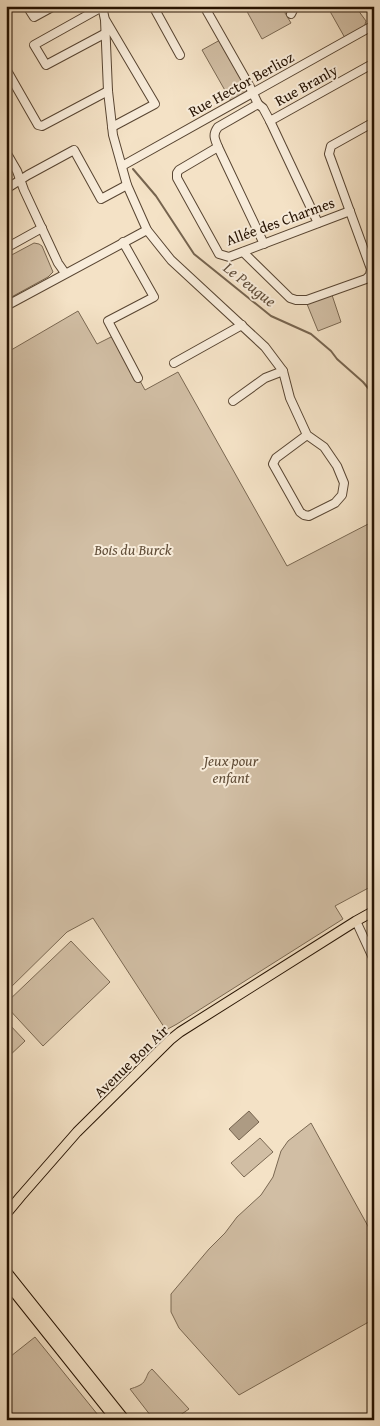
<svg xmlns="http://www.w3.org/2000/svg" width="380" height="1426" font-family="'Gentium Book Plus',serif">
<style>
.green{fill:#d1bea4;stroke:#7a6852}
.water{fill:#ad9b83;stroke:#76644f}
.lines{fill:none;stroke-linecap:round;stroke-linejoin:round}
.stream{stroke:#76644f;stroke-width:2}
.minor-casing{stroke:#584532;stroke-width:10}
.major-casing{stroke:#241100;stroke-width:11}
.minor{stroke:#f8ecda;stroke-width:8}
.major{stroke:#f4e2c6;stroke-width:9}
.labels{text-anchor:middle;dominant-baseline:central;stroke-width:4;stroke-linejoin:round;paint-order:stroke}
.street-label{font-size:15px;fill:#241100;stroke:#f8ecda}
.park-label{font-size:15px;font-style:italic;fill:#614e39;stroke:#f8ecda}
.water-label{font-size:16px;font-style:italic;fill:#624f3b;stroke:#f8ecda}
</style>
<rect width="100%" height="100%" fill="#f4e2c6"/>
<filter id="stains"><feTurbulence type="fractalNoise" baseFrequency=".004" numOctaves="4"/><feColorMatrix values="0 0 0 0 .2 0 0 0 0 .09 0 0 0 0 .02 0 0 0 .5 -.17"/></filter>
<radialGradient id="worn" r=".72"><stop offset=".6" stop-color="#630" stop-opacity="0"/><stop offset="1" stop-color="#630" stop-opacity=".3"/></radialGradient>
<g class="green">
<polygon points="244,6 287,6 285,13 291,23 262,39"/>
<polygon points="327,6 355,6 366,21 364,28 345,38"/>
<polygon points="220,40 247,88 248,92 231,101 202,50"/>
<polygon points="34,243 39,244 42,246 53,272 48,277 6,300 6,258"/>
<polygon points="332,295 341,322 318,331 307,304"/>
<polygon points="78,311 97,344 115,335 145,390 178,372 287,566 374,521 374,885 335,906 343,919 177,1024 166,1030 93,918 67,932 6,992 6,353"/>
<polygon points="71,941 110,982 43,1046 6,1006 6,1003"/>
<polygon points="8,1023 25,1041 6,1059 6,1025"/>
<polygon points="311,1123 374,1237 374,1319 239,1395 179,1328 171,1312 171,1294 209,1249 225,1233 237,1217 261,1195 273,1177 281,1151 288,1141"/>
<polygon points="260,1138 273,1152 244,1177 231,1163"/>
<polygon points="35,1337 102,1420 6,1420 6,1360"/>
<path d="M152 1369 189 1409 173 1420H154L130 1389C136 1387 143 1385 145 1380 148 1375 147 1373 152 1369Z"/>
</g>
<polygon class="water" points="249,1111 259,1122 239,1140 229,1129"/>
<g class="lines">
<polyline class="stream" points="133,169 156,196 194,254 271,316 311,334 331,351 337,359 363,382 374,395"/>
<defs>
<g id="minor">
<polyline points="27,6 34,17 54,6"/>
<polyline points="102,6 105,20 108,91 113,135 127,185 147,230 171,260 265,347 283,371"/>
<polyline points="153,6 180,55"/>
<polyline points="204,6 250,87 258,104"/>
<polyline points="371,6 374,10"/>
<polyline points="102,7 34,45 46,65 106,33"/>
<polyline points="291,14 293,10 291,6"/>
<polyline points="106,21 155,104 112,127"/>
<polyline points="6,69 38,125 42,126 108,91"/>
<polyline points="270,121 318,223"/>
<polyline points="218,147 264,244"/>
<polyline points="6,152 17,171 24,190 58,263 65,273"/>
<polyline points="122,166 374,25"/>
<polyline points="6,189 28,175 74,150 101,199 127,185"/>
<path d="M350 211 229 257 219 254 177 178V173L179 170 218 147C215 139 212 135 218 127L258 104 263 108 270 121 374 63"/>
<polyline points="123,242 154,297 108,321 138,378"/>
<polyline points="6,248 42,228"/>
<polyline points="243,252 290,298 296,300 307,300 366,279 370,275 371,269 329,154 331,146 374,122"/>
<polyline points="6,306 147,230"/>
<polyline points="174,363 242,325"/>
<polyline points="233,401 265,378 283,371 290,398 307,435 324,447 337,466 344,483 342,495 335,503 309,516 304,515 300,512 273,464 276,458 307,435"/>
<polyline points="356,921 374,960"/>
</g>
<g id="major">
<polyline points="6,1214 21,1196 77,1132 170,1040 180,1032 356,921 374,911"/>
<polyline points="6,1271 125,1420"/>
<polyline points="6,1282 116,1420"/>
</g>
</defs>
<use href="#minor" class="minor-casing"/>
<use href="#major" class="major-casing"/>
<use href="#minor" class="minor"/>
<use href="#major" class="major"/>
</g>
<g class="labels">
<g class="street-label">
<text transform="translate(241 84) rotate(-29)">Rue Hector Berlioz</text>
<text transform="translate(306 85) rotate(-29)">Rue Branly</text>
<text transform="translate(280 221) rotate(-20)">Allée des Charmes</text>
<text transform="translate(131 1061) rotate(-44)">Avenue Bon Air</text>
</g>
<g class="park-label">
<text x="133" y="549">Bois du Burck</text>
<text x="231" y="760">Jeux pour<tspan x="231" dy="17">enfant</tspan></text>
</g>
<g class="water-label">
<text transform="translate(250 284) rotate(38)">Le Peugue</text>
</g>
</g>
<rect width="380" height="1426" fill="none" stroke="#f4e2c6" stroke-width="25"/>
<rect x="8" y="8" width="365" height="1411" fill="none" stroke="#241100" stroke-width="2.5"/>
<rect x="12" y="12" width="355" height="1401" fill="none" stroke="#241100"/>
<rect width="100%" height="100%" filter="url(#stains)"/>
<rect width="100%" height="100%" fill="url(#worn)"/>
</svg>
